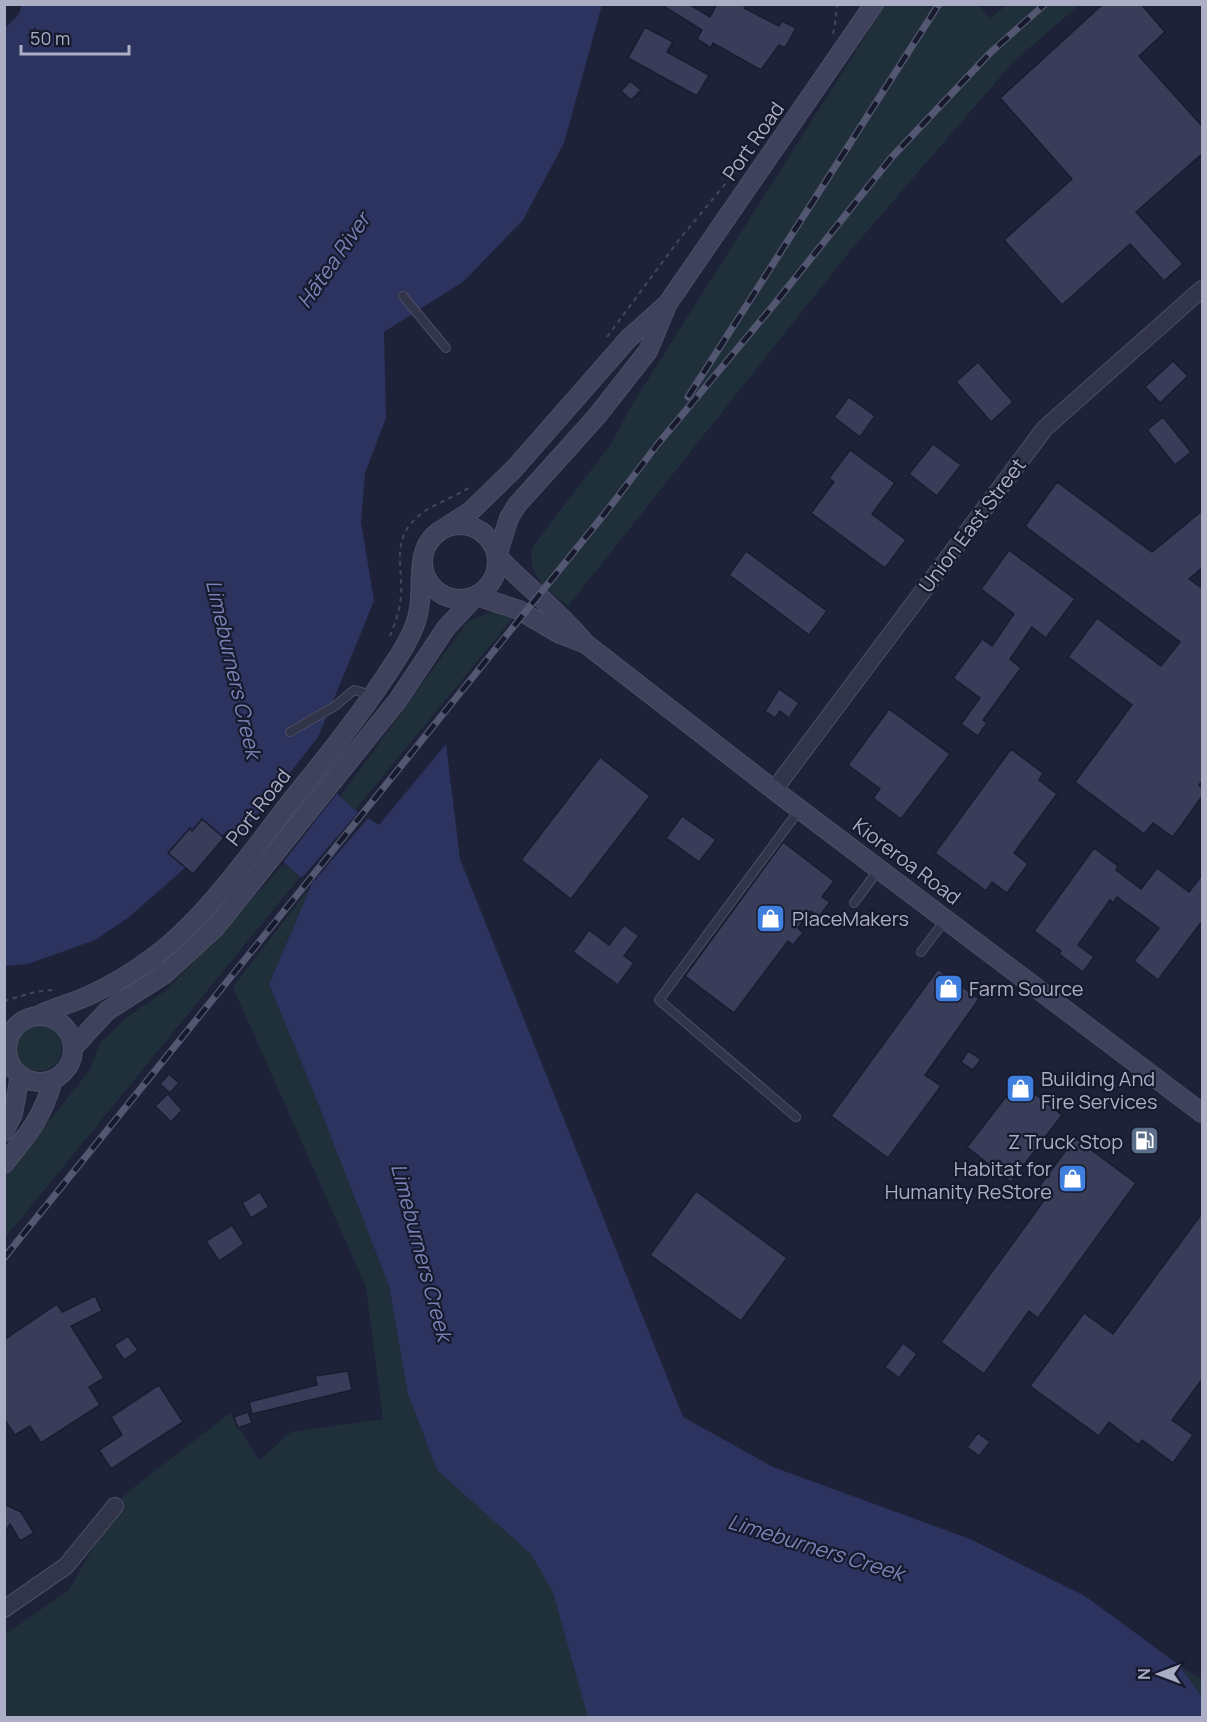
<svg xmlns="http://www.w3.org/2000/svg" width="1207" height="1722" font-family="Manrope,sans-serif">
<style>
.green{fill:#20303a}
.water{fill:#2c335e}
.pier{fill:#1e2239}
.building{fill:#3a3d59;stroke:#191c2f;stroke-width:1.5}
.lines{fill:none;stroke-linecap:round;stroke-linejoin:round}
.service-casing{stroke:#4c4f64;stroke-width:10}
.minor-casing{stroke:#4c4f64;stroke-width:18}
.secondary-casing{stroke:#4c4f64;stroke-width:20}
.path{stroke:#3b4b54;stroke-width:2;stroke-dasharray:4.5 4.5;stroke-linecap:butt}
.service{stroke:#323549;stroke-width:8}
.minor{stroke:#323549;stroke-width:16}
.secondary{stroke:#3f425d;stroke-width:18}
.rail-casing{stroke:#535771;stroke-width:7}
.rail{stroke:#171a2d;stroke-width:4.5;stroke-dasharray:14;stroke-linecap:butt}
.labels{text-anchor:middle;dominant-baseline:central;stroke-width:4.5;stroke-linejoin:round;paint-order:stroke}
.street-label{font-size:20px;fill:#acaec6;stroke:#171a2d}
.poi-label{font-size:20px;fill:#acaec6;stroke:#171a2d;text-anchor:start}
.water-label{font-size:21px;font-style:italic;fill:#7982b6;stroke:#171a2d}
</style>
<rect width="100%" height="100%" fill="#1e2239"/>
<g class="green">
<path d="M885 5H978L990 18 1007 5H1079L1013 62 850 251 568 606C547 587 528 579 532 548L611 444 633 403Z"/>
<polygon points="496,610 517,613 355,810 340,797 468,621"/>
<polygon points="284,864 300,877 5,1238 5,1176 90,1070 100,1043 126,1018 168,989"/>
<polygon points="311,886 269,984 314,1093 389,1286 408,1394 437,1470 961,1717 5,1717 4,1635 69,1590 124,1495 230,1413 259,1461 291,1432 383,1419 366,1287 233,987"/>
<circle cx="39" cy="1048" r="23"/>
<polygon points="1179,1665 1202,1680 1202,1697"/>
</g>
<polygon class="water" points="22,4 602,5 564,143 523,220 464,281 384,332 386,418 365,473 361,522 374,601 310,757 340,797 355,810 379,825 446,744 460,859 683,1417 773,1467 970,1539 1085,1596 1179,1665 1202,1697 1202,1717 588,1717 553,1592 531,1554 437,1470 408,1394 389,1286 314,1093 269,984 311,886 249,833 227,831 129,917 95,940 28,964 5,966 4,29 19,14"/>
<g class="pier">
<polygon points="325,728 314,756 339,791 281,865 247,836 241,835"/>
<polygon points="360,810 370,816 308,888 300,880"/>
</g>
<g class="building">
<polygon points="660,4 689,4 710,17 717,4 746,4 744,8 779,26 782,21 796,28 785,48 779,45 761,70 713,43 711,48 697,39 702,30"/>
<polygon points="1103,4 1141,4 1165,32 1139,56 1203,127 1203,153 1136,212 1183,264 1164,281 1130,244 1062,305 1004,240 1072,179 1000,98"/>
<polygon points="645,27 673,42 667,52 709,75 697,96 628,58"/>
<polygon points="630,81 641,90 631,100 621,91"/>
<polygon points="1173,361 1188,376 1160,403 1145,387"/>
<polygon points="978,362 1013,402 991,422 956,382"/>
<polygon points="849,397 875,416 860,437 834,417"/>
<polygon points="1163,417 1191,452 1175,465 1147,430"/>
<polygon points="933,444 961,465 937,496 909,474"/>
<polygon points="850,450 895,483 872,514 906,540 885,568 811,513 834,482 829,478"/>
<polygon points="1057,482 1152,552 1203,510 1203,567 1189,579 1203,589 1203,780 1199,785 1203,789 1203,795 1173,837 1153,823 1144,834 1075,782 1132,705 1068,657 1097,618 1161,666 1180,642 1025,526"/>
<polygon points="1009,550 1075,599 1046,638 1032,627 1010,659 1021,668 983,720 987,723 978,736 961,724 980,698 953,678 982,639 992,646 1014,614 981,589"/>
<polygon points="746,551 827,611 809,635 729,575"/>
<polygon points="779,689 799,703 789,718 780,711 775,718 765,711"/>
<polygon points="889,709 950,754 901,819 873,798 880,789 848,765"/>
<polygon points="1011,749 1043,773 1039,780 1057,794 1014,853 1028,864 1007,893 992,882 986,891 935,853"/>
<polygon points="600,757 650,796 571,899 521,860"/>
<polygon points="682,816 716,840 699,862 666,838"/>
<polygon points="202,819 224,838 193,874 168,853 190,828 192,831"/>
<polygon points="783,842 834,881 822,897 830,902 819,917 811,911 798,928 803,933 793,945 788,941 734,1013 685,976"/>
<polygon points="1094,848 1118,866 1116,870 1141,889 1157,868 1189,892 1203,874 1203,920 1158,980 1134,961 1159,928 1117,897 1113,903 1110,900 1078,945 1094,957 1083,972 1059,954 1061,951 1034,931"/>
<polygon points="624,925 639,936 624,956 634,963 618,985 573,952 589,930 609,945"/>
<polygon points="938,969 979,999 925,1075 941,1086 888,1158 831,1116"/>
<polygon points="968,1051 981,1059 973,1070 961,1062"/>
<polygon points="169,1074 179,1083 170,1093 160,1084"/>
<polygon points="1018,1081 1062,1115 1011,1182 967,1147"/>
<polygon points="168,1094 182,1110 171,1122 155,1106"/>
<polygon points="1075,1138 1136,1183 1038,1318 1029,1311 984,1374 941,1342 1045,1199 1035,1192"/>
<polygon points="696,1191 787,1258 741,1321 650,1255"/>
<polygon points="260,1192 269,1207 251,1218 242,1203"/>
<polygon points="1203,1212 1203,1378 1172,1420 1193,1435 1173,1463 1142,1440 1139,1445 1109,1422 1099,1436 1030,1386 1084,1313 1113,1334"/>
<polygon points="232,1225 244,1244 219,1261 206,1241"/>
<polygon points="95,1296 102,1311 71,1326 104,1378 89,1387 100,1405 41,1443 30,1426 15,1435 4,1419 4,1340 57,1304 62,1312"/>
<polygon points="128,1336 138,1350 124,1360 114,1345"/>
<polygon points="903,1343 917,1354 899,1378 885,1367"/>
<polygon points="348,1371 352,1390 252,1414 249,1402 317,1385 315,1376"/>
<polygon points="159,1385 183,1422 111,1469 99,1450 122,1435 111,1417"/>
<polygon points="248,1412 252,1423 238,1428 234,1417"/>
<polygon points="978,1433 990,1442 979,1456 967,1447"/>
<polygon points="4,1504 21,1512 34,1533 20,1541 10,1524 4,1534"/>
</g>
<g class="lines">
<defs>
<g id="service">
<polyline points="403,296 446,348"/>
<polyline points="290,732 335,706 354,690 372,695"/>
<polyline points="854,903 879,869"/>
<polyline points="921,952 946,919"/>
<polyline points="796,1117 659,1000 800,809"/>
</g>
<g id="minor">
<polyline points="774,790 1045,428 1202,289"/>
<polyline points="4,1609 66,1566 115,1506"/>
</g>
<g id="secondary">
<path d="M874 4 668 303 648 351 597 416 517 505 509 518 497 556C526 586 560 612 586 644L774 790 1202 1113"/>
<circle cx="460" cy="562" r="37"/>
<polyline points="443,529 472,510 514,469 629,338 665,306"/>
<path d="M39 1015C56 1007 73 1003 90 995 112 985 133 972 152 958 208 917 256 845 299 791 330 753 360 715 387 674 396 660 408 644 414 627 424 604 418 580 423 556"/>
<circle cx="40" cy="1049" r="33"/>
<polyline points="74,1047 107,1011 165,974 215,928 398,700 446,628 476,596 519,610 560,634 586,644"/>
<polyline points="4,1132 13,1114 20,1075"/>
<path d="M4 1164C28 1134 43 1117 53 1080"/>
</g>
</defs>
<use href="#service" class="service-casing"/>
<use href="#minor" class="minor-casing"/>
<use href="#secondary" class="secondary-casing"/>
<g class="path">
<polyline points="833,34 835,24 837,4"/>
<polyline points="607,337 678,241 746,159"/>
<path d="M390 636C395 623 400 610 401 596 403 562 389 536 425 511 439 502 456 496 470 487"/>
<polyline points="4,1001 35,992 53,990"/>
</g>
<use href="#service" class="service"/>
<use href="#minor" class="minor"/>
<use href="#secondary" class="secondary"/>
<defs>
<g id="rail">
<polyline points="688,397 939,4"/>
<polyline points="4,1258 606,512 657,445 772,307 891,158 990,53 1045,4"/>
</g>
</defs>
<use href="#rail" class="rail-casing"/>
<use href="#rail" class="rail"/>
</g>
<defs>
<symbol id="shop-square" viewBox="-11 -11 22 22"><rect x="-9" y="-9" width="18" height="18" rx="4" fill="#3f7fe0" stroke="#171a2d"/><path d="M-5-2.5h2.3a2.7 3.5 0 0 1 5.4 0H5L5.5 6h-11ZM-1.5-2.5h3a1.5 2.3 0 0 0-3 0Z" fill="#fff"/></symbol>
<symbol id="fuel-square" viewBox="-11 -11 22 22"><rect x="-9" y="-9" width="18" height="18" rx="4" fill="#5c6f8a" stroke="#171a2d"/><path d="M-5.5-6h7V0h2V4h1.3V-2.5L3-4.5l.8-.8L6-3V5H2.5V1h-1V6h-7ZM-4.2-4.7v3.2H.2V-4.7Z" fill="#fff"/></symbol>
</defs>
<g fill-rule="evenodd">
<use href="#shop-square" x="754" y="902" width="33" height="33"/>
<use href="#shop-square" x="932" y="972" width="33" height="33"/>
<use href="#shop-square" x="1004" y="1072" width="33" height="33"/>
<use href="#fuel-square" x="1128" y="1124" width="33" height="33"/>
<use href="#shop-square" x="1056" y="1162" width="33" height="33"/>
</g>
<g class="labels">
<g class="street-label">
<text transform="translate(753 141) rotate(-55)">Port Road</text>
<text transform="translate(972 525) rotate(-53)">Union East Street</text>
<text transform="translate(258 807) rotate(-52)">Port Road</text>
<text transform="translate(907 861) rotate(37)">Kioreroa Road</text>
</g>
<g class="poi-label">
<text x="792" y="918">PlaceMakers</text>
<text x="969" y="988">Farm Source</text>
<text x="1041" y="1078">Building And<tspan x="1041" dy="23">Fire Services</tspan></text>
<text x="1123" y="1141" text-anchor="end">Z Truck Stop</text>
<text x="1052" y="1168" text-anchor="end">Habitat for<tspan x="1052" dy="23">Humanity ReStore</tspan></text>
</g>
<g class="water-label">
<text transform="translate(333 260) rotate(-55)">Hātea River</text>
<text transform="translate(234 669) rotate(77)">Limeburners Creek</text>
<text transform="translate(422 1252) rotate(75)">Limeburners Creek</text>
<text transform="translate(816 1547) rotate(17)">Limeburners Creek</text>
</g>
</g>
<rect width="1207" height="1722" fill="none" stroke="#acaec6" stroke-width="12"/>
<g transform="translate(1159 1674) rotate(270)" stroke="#171a2d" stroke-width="4.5" paint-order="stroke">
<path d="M0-4.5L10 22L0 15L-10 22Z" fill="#acaec6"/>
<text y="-9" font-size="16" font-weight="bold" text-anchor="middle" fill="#acaec6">N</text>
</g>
<path d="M21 45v9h108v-9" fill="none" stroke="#acaec6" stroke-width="3"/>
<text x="30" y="45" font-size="18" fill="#acaec6" stroke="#171a2d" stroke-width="4.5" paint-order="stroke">50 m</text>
</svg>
